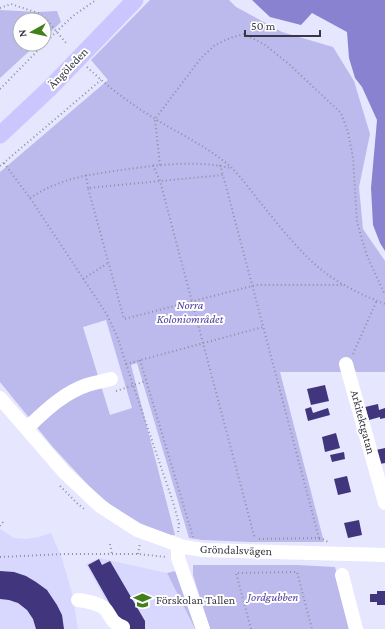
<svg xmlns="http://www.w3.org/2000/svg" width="385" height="629" font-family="'Crimson Pro',serif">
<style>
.built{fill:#d8d7fd}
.green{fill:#bcb9ec;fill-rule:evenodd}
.water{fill:#8982d1}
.building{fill:#41367d}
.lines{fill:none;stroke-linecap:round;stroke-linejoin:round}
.path{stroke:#8f8fa1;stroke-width:2;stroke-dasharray:1 3;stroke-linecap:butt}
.minor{stroke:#fff;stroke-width:14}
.major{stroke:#cbc7fe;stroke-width:17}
.labels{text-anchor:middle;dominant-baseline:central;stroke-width:4;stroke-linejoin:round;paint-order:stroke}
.street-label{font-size:12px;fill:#383844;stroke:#fff}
.park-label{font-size:12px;font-style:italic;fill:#5242a1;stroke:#fff}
.poi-label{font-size:12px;fill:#383844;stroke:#fff;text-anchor:start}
</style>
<rect width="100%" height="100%" fill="#e6e6fe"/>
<g class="built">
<polygon points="0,529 14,538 26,539 39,537 51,533 62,559 72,593 78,629 0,629"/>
<polygon points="99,558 167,573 195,629 121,629 86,564"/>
</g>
<g class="green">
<path d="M150 0H229L236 7 282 32 333 47 354 81 370 134 359 187 363 229 385 261V372H280L324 542H250L202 540 189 538 137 363 131 365 175 535H170L142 524 113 507 89 486 52 446 0 382V172L108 80 91 60ZM106 320 132 408 110 415 83 327Z"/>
<polygon points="0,10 38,12 57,11 61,22 44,38 44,20 20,20 20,44 37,44 0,78"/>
<polygon points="193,565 297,565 335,567 352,629 210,629 193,575"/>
<polygon points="180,570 208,629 195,629 167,573"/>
</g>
<polygon class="water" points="252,0 385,0 385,251 380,243 373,225 371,188 377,120 362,87 355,78 349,58 347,32 312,13 301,25 270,17"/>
<g class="building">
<polygon points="325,385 329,401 311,405 307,389"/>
<polygon points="378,404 379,410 385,408 385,418 380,419 380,417 369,420 365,407"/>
<polygon points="311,407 313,413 328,408 330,415 308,421 305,409"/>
<polygon points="336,433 340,448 325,452 322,437"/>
<polygon points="385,448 385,463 380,464 376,450"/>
<polygon points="344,452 345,459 332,462 330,455"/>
<polygon points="347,476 351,492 338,495 334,479"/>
<polygon points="359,520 362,535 348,538 344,523"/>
<polygon points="99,559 102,565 110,561 145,621 145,629 123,629 123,627 88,565"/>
<polygon points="0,571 14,572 26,576 36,582 47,590 57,605 62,615 64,629 36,629 33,619 27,610 18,603 9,600 0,599"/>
<polygon points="377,591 385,591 385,605 377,605 377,602 370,602 370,594 377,594"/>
</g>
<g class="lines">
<g class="path">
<polyline points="0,8 11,4 38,13 46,19 67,44"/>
<path d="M87 67C108 87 132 105 157 120 182 135 209 148 231 167 243 179 253 194 264 207 281 228 302 255 323 271 341 285 364 296 385 304"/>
<polyline points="0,89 56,32 73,16 96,0"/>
<polyline points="4,163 30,198 106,313 117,336 133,385 173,502 179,524 178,534"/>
<polyline points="153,165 160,181 255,539"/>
<polyline points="160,165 155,119 201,58 215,45 230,38 244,34 264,44 290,65 341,113 348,132 353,158 357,222 367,256 385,295"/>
<polyline points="220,165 223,175"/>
<polyline points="0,166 101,80"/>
<polyline points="86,175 88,188"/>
<polyline points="371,188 385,187"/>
<path d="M30 198C39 192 49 187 60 183 77 176 96 174 114 171 151 166 193 159 230 168"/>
<polyline points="83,279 108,263"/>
<polyline points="353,354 377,300"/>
<polyline points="140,360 193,537"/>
<polyline points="126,364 263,327"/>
<polyline points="116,391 146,381"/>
<polyline points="60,486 78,504 84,509"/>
<polyline points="0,526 3,522"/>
<polyline points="259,539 319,538 223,175 88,188 124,319 252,286 256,285 345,285"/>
<polyline points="319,539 323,539 328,542"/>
<polyline points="110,544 112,554"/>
<polyline points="138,554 140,543"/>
<polyline points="0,557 65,554 138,554 166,557"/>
<polyline points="251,629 236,573 297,572 312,629"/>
</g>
<g class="minor">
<polyline points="346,364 385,503"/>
<polyline points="0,398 64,472 100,506 137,530 184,547 203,550 385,555"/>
<path d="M27 428C44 412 63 393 87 385 94 383 103 381 111 379"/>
<polyline points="178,545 178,558 203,629"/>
<polyline points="342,575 356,629"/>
<path d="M78 600C86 601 96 603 103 607 112 614 108 621 123 627"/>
</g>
<polyline class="major" points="0,135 49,89 135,0"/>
</g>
<defs>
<symbol id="school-bare" viewBox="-9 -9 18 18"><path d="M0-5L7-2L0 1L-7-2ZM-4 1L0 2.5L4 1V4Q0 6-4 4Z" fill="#417f1d" stroke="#fff" stroke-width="2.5" paint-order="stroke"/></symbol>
</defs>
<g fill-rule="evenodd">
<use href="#school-bare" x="130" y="588" width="25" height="25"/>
</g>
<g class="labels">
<g class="street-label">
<text transform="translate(68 68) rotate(-46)">Ängöleden</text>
<text transform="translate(363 422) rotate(75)">Arkitektgatan</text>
<text transform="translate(236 550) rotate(2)">Gröndalsvägen</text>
</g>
<g class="park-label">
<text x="190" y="305">Norra<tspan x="190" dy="14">Koloniområdet</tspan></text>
<text x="273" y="597">Jordgubben</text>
</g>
<g class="poi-label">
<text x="156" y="600">Förskolan Tallen</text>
</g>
</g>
<g transform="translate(32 32) rotate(262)"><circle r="19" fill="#ffffff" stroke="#afafb4"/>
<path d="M0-3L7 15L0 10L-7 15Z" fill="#417f1d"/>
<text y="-6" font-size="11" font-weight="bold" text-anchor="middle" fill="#383844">N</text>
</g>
<path d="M245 30v6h75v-6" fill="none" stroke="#383844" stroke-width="2"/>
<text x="251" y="30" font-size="12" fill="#383844" stroke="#ffffff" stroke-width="3" paint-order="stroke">50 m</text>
</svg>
